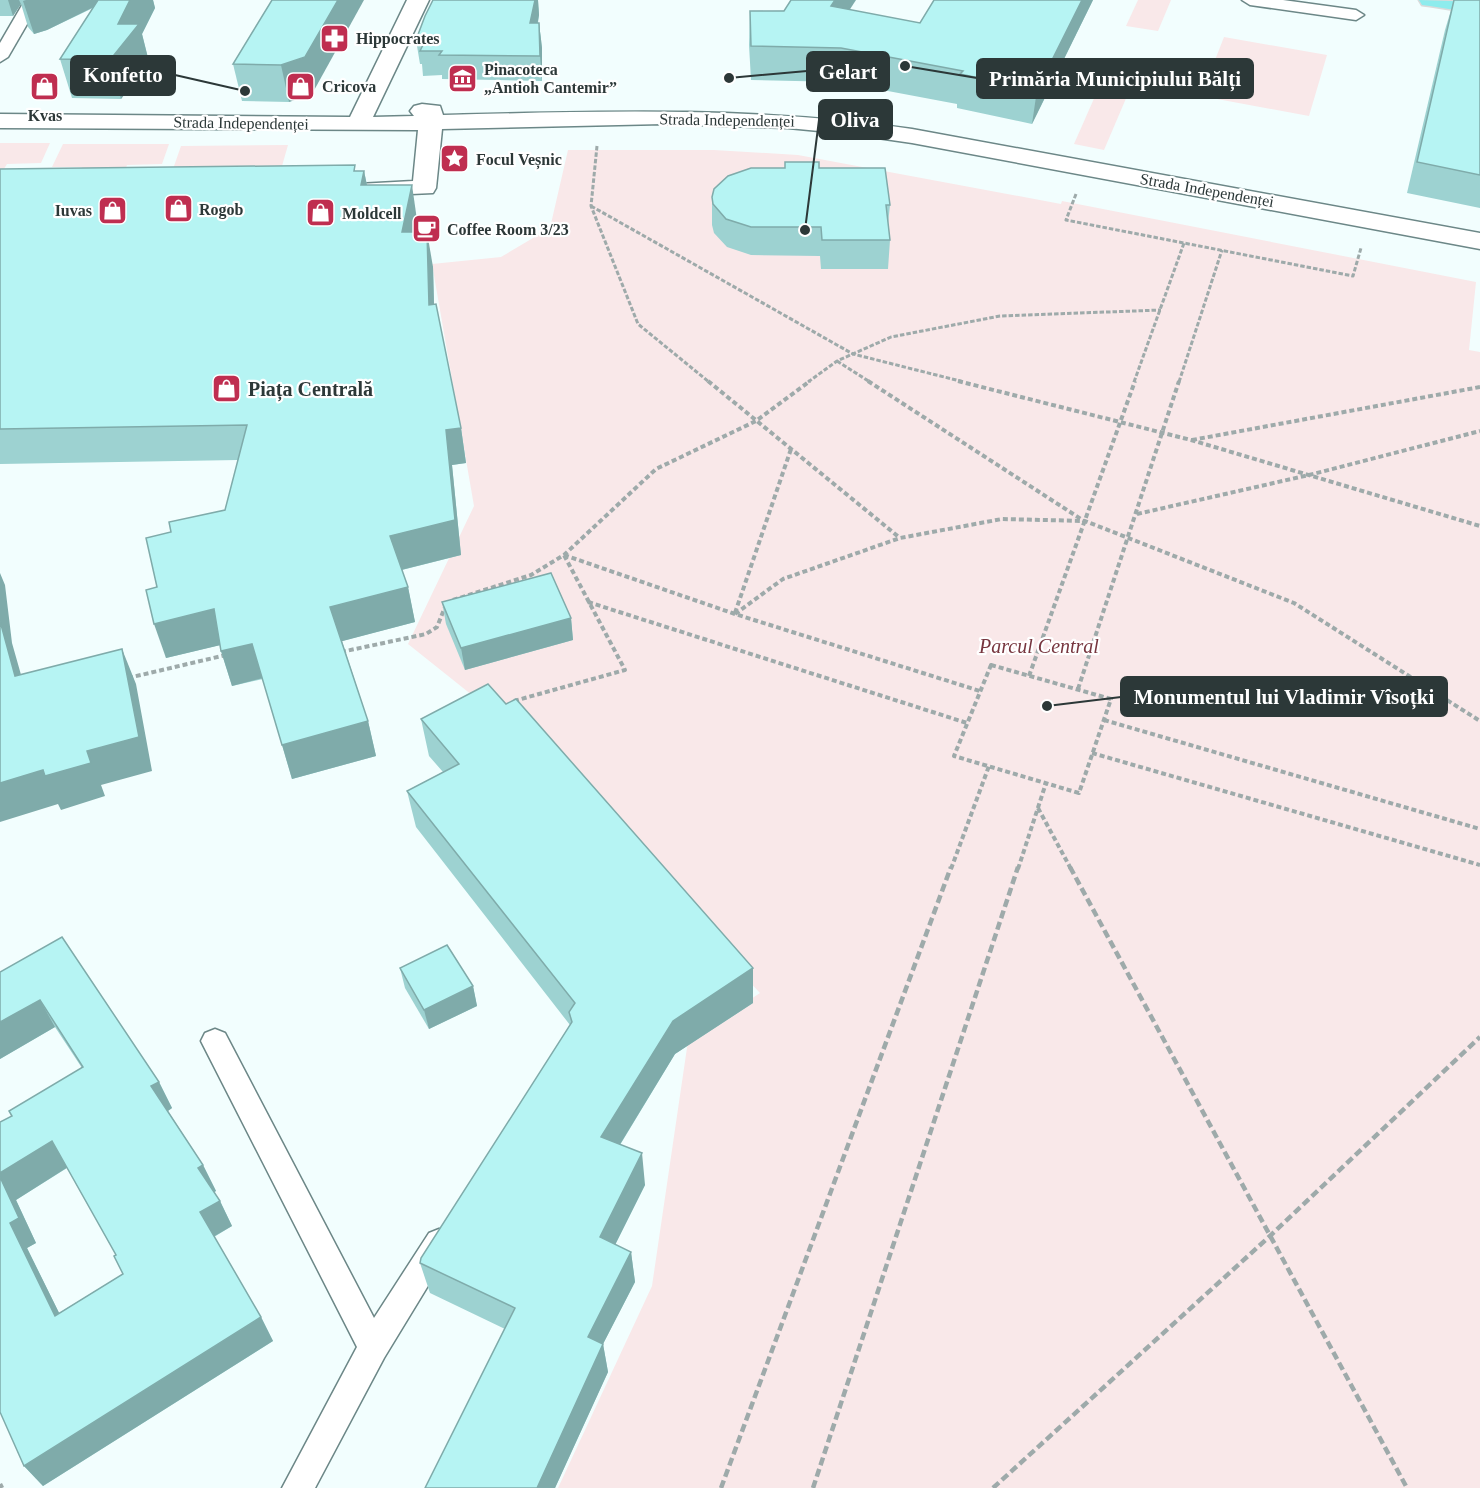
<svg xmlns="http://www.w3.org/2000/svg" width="1480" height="1488" font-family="Georgia,serif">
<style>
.green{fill:#f9e8e9}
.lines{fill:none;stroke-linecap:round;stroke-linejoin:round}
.lane-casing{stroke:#6c8787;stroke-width:3}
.street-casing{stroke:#6c8787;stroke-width:3}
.primary-casing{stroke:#d9dbdb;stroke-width:3}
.path-far2{stroke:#9eaaaa;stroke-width:3;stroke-dasharray:4.5 2;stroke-linecap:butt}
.path-far1{stroke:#9eaaaa;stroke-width:4;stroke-dasharray:5 3;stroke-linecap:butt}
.path{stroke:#9eaaaa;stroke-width:4.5;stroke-dasharray:8 4;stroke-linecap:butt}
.lane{fill:#fff;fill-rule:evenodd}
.street{fill:#fff;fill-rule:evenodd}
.primary{fill:#8eeced;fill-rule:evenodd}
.wall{fill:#9dd2d1;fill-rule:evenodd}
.shaded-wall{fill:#7fabaa}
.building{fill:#b6f4f3;stroke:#7fabaa;stroke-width:1.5}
.labels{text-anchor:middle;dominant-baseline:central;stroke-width:4.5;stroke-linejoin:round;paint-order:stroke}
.far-poi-label{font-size:16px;font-weight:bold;fill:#2c3838;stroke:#fff;text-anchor:start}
.far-street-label{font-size:16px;fill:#2c3838;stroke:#fff}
.poi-label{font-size:20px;font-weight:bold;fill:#2c3838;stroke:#fff;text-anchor:start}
.park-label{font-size:20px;font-style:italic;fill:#77363f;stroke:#fff}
.leader{fill:none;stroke:#2c3838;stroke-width:2}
.callout-dot{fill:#2c3838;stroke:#fff;stroke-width:2}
.callout{fill:#2c3838;stroke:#2c3838;stroke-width:2}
.callout-label{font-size:21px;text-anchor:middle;font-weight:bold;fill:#fff}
</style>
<rect width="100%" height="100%" fill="#f2fefe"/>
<g class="green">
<polygon points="1138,0 1171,0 1158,31 1126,26"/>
<polygon points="1224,37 1327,55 1309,116 1201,96"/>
<polygon points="1107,69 1136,75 1104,150 1074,144"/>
<polygon points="0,143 50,143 41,163 7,164 0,175"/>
<polygon points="63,144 169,144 162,164 127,165 123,176 79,176 82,167 52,167"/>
<polygon points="288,145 282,166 248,166 244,178 173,169 181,146"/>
<polygon points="568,150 714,150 798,155 1061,204 1062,201 1476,282 1469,350 1480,352 1480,1488 558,1488 652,1286 688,1041 760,993 507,723 408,644 474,506 432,264 501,257 550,228"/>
</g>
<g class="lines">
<defs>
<g id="lane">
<polygon points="25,0 41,0 8,57 0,62 0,43"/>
<polygon points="1242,0 1283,0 1356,10 1364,15 1356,20 1250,5"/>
<polygon points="215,1029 225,1033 374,1318 429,1233 439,1229 449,1233 454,1243 384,1358 315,1488 282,1488 357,1347 201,1041 205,1033"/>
</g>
<path id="street" d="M407 0H429L373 117 414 116 410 111 414 106 422 104 440 106 443 115C603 111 753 106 912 129L1480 233V249L912 143 850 134 788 128 663 124 442 129 436 188 433 193 367 196 358 194 355 189 358 184 413 181 418 130 0 128V114L350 117Z"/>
<polygon id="primary" points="1419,0 1480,2 1480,14 1430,6 1422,5"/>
</defs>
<use href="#lane" class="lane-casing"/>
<use href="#street" class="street-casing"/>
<use href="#primary" class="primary-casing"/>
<g class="path-far2">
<polyline points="597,146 591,206 638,324 709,382"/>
<polyline points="1076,194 1066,220 1353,276 1361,248"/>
<polyline points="591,206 853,354 964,382"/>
<polyline points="837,361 870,382"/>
<polyline points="808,382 837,361 891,337 1000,316 1161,310"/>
<polyline points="1134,382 1184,243"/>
<polyline points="1179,382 1222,250"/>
</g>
<g class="path-far1">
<polyline points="708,381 900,538"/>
<polyline points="868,381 1084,521"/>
<polyline points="958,381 1191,440 1480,526"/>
<polyline points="1192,440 1480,387"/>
<polyline points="1137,514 1309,475 1480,431"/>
<polyline points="564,555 735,614 980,691"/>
<polyline points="453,600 531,575 564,555 656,469 756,421 810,381"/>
<polyline points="588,602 967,723"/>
<polyline points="735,613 791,449"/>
<polyline points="735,614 783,579 900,538 1002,519 1085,521 1294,603 1480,721"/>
<polyline points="341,652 426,634 437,627 445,607"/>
<polygon points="991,665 1111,699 1079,793 954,756"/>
<polyline points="1029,676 1135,381"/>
<polyline points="128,678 226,655"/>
<polyline points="1078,689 1179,381"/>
<polyline points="514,701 625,670 564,555"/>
<polyline points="1104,720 1480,829"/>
<polyline points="1092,753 1480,865"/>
<polyline points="1038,808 1071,869"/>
<polyline points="951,869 989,766"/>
<polyline points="1018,869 1046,783"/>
</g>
<g class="path">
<polyline points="1070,867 1407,1488"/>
<polyline points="0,1484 2,1488"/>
<polyline points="721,1488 951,867"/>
<polyline points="813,1488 1018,867"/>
<polyline points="993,1488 1270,1236 1480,1037"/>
</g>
<use href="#lane" class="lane"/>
<use href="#street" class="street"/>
<use href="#primary" class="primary"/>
</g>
<g class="wall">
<polygon points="0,0 153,0 155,8 142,34 149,62 121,99 72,98 60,59 93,8 47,30 34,34 28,27 21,4 13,16 0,16"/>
<polygon points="272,0 312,94 289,102 242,101 233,64"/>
<polygon points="433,0 538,0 539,15 538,23 539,23 542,48 542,81 442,79 442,75 423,76 422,64 420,64 416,40"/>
<polygon points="1093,0 1032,124 957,108 957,104 840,82 751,80 749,45 750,11 849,10 920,23"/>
<polygon points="1454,0 1480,0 1480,208 1407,193 1445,30"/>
<polygon points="819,168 890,205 888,224 890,240 888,269 821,269 820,256 751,255 727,247 714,233 712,225 712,197"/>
<polygon points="0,169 364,171 367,185 417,220 415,232 433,267 434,304 461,428 466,463 452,465 461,555 402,570 408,587 415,622 342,641 368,721 376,756 292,779 263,679 232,686 221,651 220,645 166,658 157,587 171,532 225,510 238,460 0,464"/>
<polygon points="442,602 571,618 573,640 465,670 446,624"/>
<polygon points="421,719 753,1003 675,1054 620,1145 645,1185 615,1245 631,1252 635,1282 603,1344 608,1372 555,1488 425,1488 505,1329 430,1293 420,1263 570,1025 416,827 407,791 443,772 429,756"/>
<polygon points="400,968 473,986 477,1006 429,1029 405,988"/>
<path d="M0 972 159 1082 172 1108 168 1111 203 1165 216 1191 214 1192 220 1201 232 1226 214 1237 261 1317 273 1341 43 1486 24 1466 12 1116 82 1068 55 1027 0 1059ZM67 1168 116 1255 123 1274 59 1313 27 1248 36 1243 16 1200Z"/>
</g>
<g class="shaded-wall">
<polygon points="8,0 19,0 21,4 13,16"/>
<polygon points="26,0 108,0 47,30 34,34 23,1"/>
<polygon points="130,0 153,0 155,8 142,34 149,62 121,99 110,60 118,24"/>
<polygon points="338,0 364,0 312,94 289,102 281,65"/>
<polygon points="535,0 538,0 539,15 533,48 530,23"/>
<polygon points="835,0 856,0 830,40 831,6"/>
<polygon points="1082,0 1093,0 1032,124 1037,90"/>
<polygon points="539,23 542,48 542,81 540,56"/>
<polygon points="364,171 371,205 361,185"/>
<polygon points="412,185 417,220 408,267 402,232"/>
<polygon points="427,232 433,267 435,340 429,305"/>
<polygon points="461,428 466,463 452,465 461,555 397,571 390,536 446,430"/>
<polygon points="0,573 5,585 12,643 31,710 15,676 0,621"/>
<polygon points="408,587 415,622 339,642 330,607"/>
<polygon points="214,609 225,644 166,658 154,624"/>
<polygon points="571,618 573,640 465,670 461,648"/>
<polygon points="252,644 263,678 232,686 221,651"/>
<polygon points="122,649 136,684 152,771 101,785 105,796 61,810 58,804 0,822 0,783 87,751"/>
<polygon points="368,721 376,756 292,779 282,745"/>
<polygon points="753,968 753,1003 675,1054 605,1169 601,1137 673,1021"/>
<polygon points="473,986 477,1006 429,1029 424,1010"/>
<polygon points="40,1000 55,1027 0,1059 0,1022"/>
<polygon points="159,1082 172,1108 165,1113 151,1086"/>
<polygon points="52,1141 68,1167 16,1200 36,1243 27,1248 72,1339 55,1316 10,1223 0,1177 0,1173"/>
<polygon points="642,1153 645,1185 604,1267 600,1237"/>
<polygon points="203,1165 216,1191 211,1194 198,1168"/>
<polygon points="220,1201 232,1226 213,1237 200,1212"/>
<polygon points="631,1252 635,1282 603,1344 608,1372 555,1488 537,1488 588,1337"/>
<polygon points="261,1317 273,1341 43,1486 24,1466"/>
</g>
<g class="building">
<polygon points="98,0 130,0 118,24 139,24 110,60 60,59"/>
<polygon points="272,0 338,0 305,57 281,65 233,64"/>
<polygon points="433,0 535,0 530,23 539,23 540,56 439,55 442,51 420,51 426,39 416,40 425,16"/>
<polygon points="791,0 835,0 831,6 920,23 934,0 1082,0 1037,90 960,74 963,71 841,48 751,46 750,11 784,11"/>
<polygon points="1454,0 1480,0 1480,175 1417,162"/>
<polygon points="785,162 819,162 819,168 885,168 890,205 886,205 890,240 822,240 821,227 751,227 726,219 713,204 712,197 714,189 728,176 751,168 785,168"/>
<polygon points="355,165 354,171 364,171 361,185 412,185 402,232 427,232 429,305 436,304 461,428 446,430 455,520 390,536 408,587 330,607 368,721 282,745 252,644 221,651 214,609 154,624 146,590 157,587 146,538 171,532 169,522 225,510 247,425 0,429 0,169"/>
<polygon points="551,573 571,618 461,648 442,602"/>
<polygon points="0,621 15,676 122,649 139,737 87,751 91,763 45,776 43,770 0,783"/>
<polygon points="488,684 506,704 516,699 753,968 673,1021 601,1137 642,1153 600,1237 631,1252 588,1337 603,1344 537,1488 425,1488 515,1308 420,1263 421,1258 572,1022 569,1012 575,1003 407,791 459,764 421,719"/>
<polygon points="62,937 159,1082 151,1086 203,1165 198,1168 220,1201 200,1212 261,1317 24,1466 0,1412 0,1177 19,1218 10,1223 55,1316 123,1274 114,1256 116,1255 52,1141 0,1173 0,1122 12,1116 9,1111 83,1067 40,1000 0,1022 0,972"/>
<polygon points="447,945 473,986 424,1010 400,968"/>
</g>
<defs>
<symbol id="pharmacy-square" viewBox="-11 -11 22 22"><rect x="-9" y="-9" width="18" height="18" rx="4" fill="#bf2e50" stroke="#fff"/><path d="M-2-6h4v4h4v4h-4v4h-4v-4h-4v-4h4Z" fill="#fff"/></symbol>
<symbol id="museum-square" viewBox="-11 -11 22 22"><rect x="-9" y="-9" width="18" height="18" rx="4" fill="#bf2e50" stroke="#fff"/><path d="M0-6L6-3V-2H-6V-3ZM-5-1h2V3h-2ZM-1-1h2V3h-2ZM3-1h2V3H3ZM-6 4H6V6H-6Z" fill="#fff"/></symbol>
<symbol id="shop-square" viewBox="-11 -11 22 22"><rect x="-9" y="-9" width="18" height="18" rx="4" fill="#bf2e50" stroke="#fff"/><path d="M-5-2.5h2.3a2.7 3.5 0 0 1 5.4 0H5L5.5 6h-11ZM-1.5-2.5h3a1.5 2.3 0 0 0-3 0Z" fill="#fff"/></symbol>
<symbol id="sight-square" viewBox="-11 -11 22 22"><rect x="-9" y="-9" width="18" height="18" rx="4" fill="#bf2e50" stroke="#fff"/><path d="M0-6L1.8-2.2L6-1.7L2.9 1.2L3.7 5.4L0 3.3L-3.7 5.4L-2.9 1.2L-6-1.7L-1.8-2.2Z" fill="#fff"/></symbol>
<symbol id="cafe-square" viewBox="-11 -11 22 22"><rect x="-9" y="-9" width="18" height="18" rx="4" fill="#bf2e50" stroke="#fff"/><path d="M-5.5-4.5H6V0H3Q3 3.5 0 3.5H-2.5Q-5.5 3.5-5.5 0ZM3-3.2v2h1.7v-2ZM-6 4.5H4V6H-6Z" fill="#fff"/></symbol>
</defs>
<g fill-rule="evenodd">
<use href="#pharmacy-square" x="318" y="22" width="33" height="33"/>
<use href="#museum-square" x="446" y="62" width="33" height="33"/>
<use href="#shop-square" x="284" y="70" width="33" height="33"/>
<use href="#shop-square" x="28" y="70" width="33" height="33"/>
<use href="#sight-square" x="438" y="142" width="33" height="33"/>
<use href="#shop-square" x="162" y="192" width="33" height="33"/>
<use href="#shop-square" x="96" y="194" width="33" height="33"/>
<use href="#shop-square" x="304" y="196" width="33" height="33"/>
<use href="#cafe-square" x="410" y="212" width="33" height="33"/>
<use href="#shop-square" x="210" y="372" width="33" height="33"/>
</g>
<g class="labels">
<g class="far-poi-label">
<text x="356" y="38">Hippocrates</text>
<text x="484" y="69">Pinacoteca<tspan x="484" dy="18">„Antioh Cantemir”</tspan></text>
<text x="322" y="86">Cricova</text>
<text x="45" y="115" text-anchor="middle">Kvas</text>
<text x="476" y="159">Focul Veșnic</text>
<text x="199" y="209">Rogob</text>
<text x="92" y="210" text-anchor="end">Iuvas</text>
<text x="342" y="213">Moldcell</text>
<text x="447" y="229">Coffee Room 3/23</text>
</g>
<g class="far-street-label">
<text transform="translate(727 120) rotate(1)">Strada Independenței</text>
<text transform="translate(241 123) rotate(1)">Strada Independenței</text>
<text transform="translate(1207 190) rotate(10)">Strada Independenței</text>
</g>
<g class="poi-label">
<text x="248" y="389">Piața Centrală</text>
</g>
<g class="park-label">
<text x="1039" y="646">Parcul Central</text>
</g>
</g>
<path class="leader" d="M729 78L807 71M245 91L175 75M905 66L977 78M805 230L819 120M1047 706L1121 697"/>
<g class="callout-dot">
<circle cx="729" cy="78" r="6"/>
<circle cx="245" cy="91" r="6"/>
<circle cx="905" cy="66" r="6"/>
<circle cx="805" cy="230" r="6"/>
<circle cx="1047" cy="706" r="6"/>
</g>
<g class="callout">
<rect x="807" y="52" width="82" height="39" rx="6"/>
<rect x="71" y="56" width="104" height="39" rx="6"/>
<rect x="977" y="59" width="276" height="39" rx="6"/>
<rect x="819" y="100" width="73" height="39" rx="6"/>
<rect x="1121" y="677" width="326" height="39" rx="6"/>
</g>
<g class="callout-label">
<text x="848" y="79">Gelart</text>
<text x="123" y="82">Konfetto</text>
<text x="1115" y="86">Primăria Municipiului Bălți</text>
<text x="855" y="127">Oliva</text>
<text x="1284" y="704">Monumentul lui Vladimir Vîsoțki</text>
</g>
</svg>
